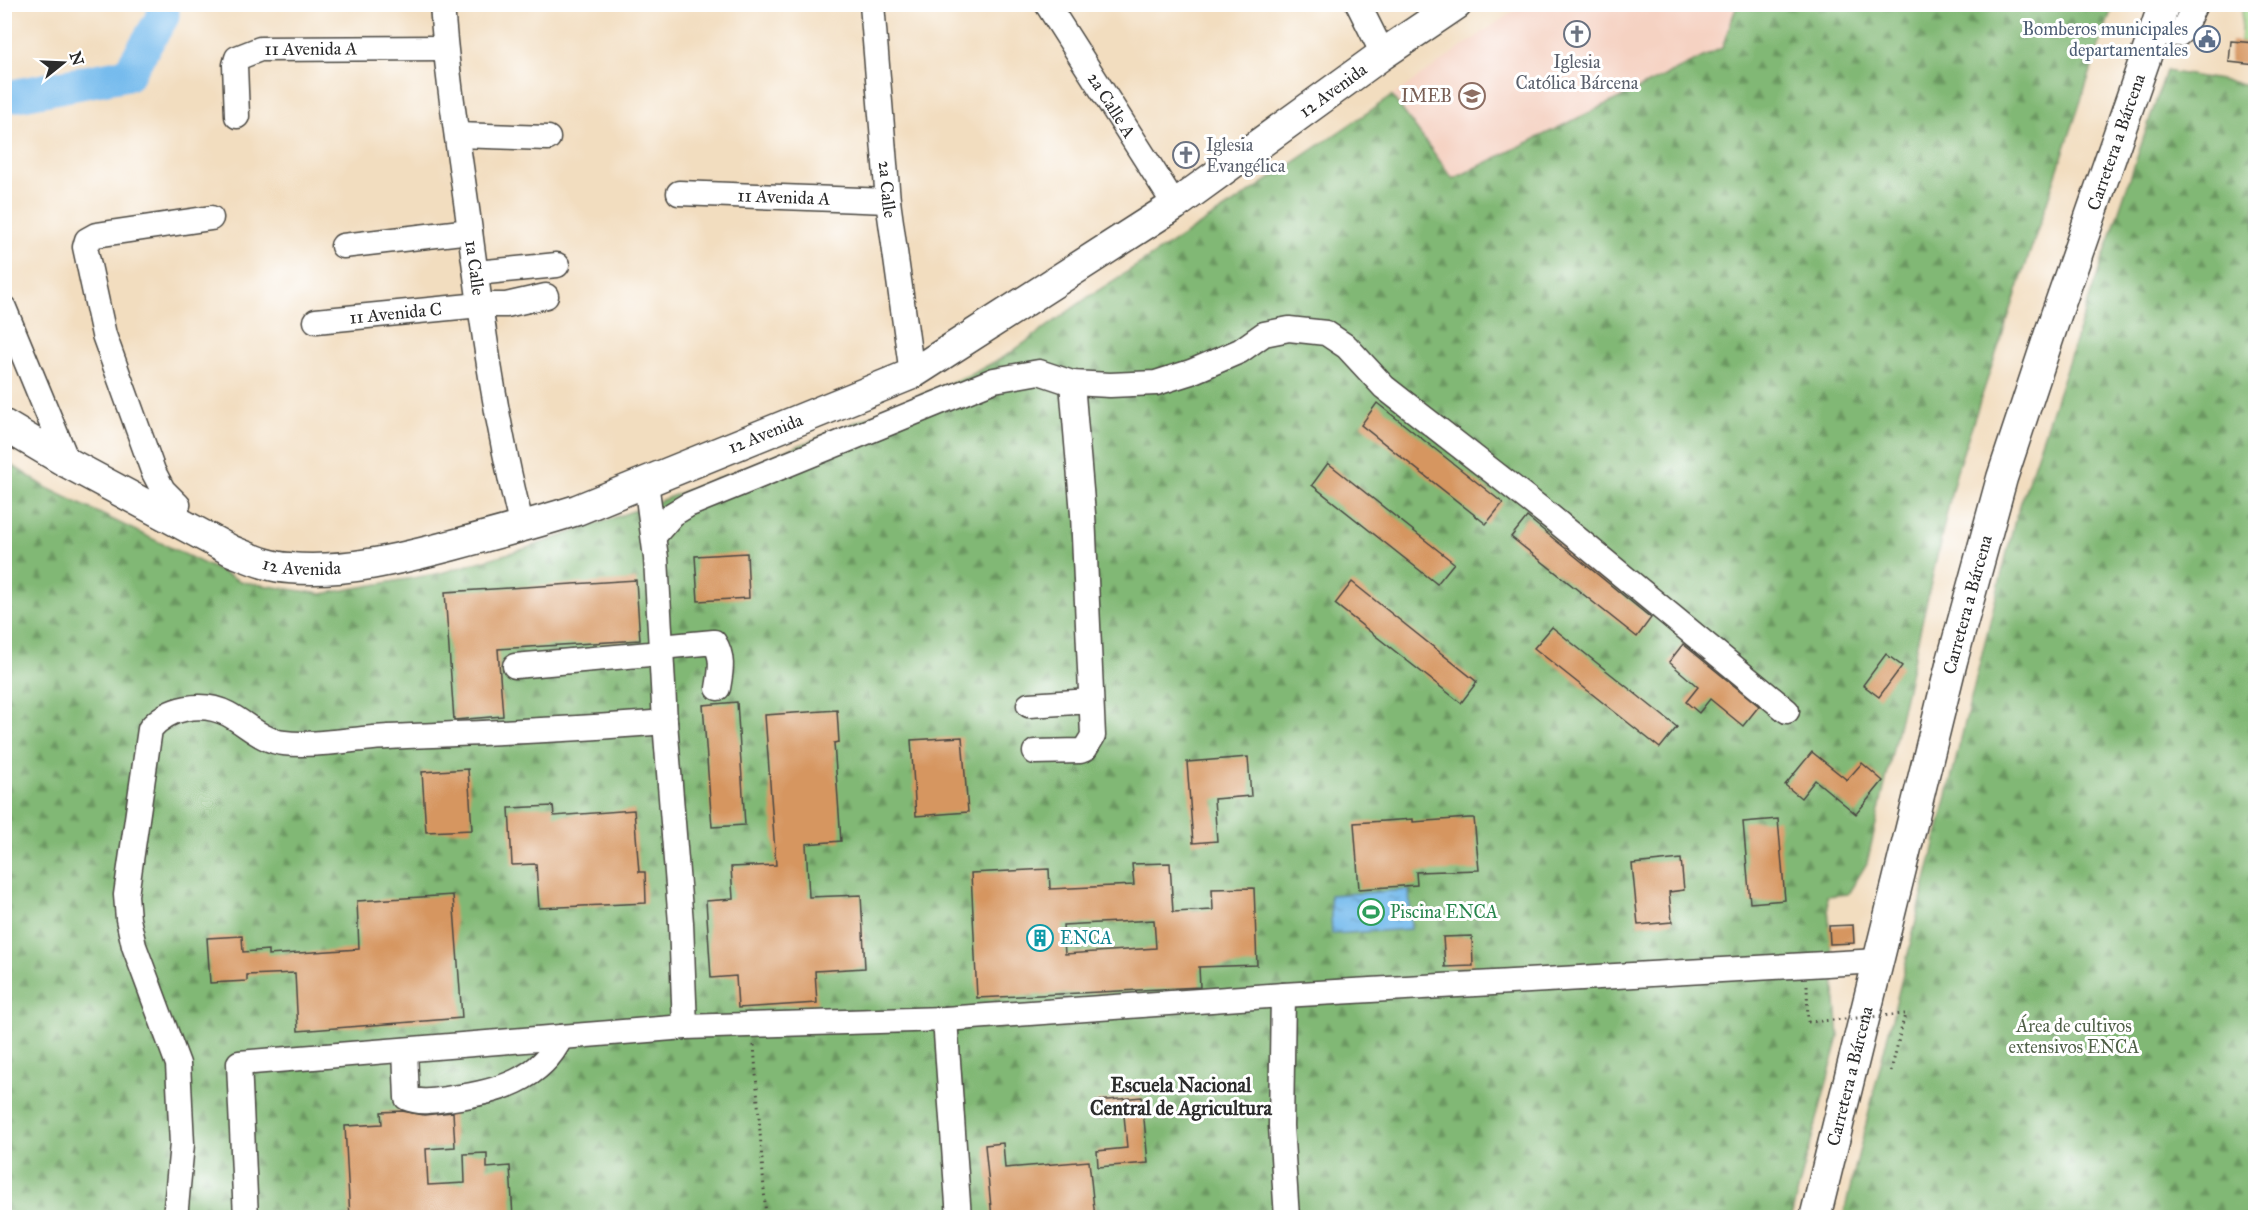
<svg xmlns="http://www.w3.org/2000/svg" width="2260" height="1222" font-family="'IM FELL Great Primer',serif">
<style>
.built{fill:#f5d2c2}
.forest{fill:url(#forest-firs);stroke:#567250;stroke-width:1.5}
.pitch{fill:#a2d889;stroke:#66825a;stroke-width:1.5}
.water{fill:url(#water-ripples);stroke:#50738c;stroke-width:1.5}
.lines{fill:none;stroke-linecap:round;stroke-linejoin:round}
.river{stroke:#76bbed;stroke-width:33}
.building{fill:#d69660;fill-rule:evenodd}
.minor-casing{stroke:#494641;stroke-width:27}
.major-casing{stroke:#494641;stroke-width:33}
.path{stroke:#494641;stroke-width:3;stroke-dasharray:1.5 4.5;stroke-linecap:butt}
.minor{stroke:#fff;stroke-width:24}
.major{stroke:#fff;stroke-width:30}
.path-bridge{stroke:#494641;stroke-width:3;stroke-dasharray:1.5 4.5;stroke-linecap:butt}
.labels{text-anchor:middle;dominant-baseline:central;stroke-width:6;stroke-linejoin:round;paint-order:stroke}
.service-label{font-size:18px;fill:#4e5e75;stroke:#fff;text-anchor:end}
.street-label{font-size:18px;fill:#2b2b2b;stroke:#fff}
.worship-label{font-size:18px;fill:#5b616d;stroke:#fff}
.education-label{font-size:18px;fill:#785e54;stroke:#fff;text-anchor:end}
.leisure-label{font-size:18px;fill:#27864d;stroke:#fff;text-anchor:start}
.culture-label{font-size:18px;fill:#0d838f;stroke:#fff;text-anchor:start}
.park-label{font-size:18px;fill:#4f5f47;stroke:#fff}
.neighbourhood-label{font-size:20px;font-weight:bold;fill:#2b2b2b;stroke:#fff}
</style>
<defs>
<pattern id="forest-firs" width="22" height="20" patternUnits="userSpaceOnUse" patternTransform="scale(1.5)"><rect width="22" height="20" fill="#81b875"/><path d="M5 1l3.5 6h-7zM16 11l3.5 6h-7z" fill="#6a9660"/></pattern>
<pattern id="water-ripples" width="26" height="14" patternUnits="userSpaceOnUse" patternTransform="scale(1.5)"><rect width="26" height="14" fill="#76bbed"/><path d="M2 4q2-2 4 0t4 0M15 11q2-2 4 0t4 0" fill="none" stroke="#6198c0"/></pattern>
</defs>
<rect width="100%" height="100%" fill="#fff"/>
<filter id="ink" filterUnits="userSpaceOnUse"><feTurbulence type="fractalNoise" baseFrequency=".0167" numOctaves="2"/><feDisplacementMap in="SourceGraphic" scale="12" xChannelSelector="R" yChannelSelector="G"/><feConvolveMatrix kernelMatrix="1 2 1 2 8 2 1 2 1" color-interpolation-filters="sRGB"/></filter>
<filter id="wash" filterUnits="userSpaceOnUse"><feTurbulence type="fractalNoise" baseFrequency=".008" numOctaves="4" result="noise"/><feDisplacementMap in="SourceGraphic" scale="24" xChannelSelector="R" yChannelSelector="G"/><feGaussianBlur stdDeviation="1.35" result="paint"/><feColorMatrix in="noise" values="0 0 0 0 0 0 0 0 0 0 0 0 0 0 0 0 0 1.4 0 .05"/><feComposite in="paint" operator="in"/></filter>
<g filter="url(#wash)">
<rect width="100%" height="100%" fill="#f2ddbf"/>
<polygon class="built" points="1522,5 1737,5 1722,48 1498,160 1453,179 1392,96"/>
<g class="forest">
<polygon points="1737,5 2113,5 1956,473 1867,863 1848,894 1827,896 1839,1037 1791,1217 5,1217 4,460 47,488 242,582 322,594 441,573 527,548 636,510 735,472 974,373 1009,354 1091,295 1231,205 1392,96 1453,179 1722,48"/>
<polygon points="2166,71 2255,86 2255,1217 1843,1217 2015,520"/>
</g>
<polygon class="pitch" points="2243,5 2255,5 2255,43 2240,42"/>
<polygon class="water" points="1409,890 1411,929 1332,934 1330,895"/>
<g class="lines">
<polyline class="river" points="4,95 12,96 128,74 163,16 163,4"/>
</g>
<g id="blocks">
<g class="building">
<polygon points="2231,41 2256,43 2256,65 2229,62"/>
<polygon points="1377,403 1503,503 1486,524 1361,425"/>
<polygon points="1328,463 1454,563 1437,584 1312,485"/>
<polygon points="1527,517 1651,618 1637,637 1511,537"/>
<polygon points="747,553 749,598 698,601 695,556"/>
<polygon points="636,580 640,640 498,649 503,716 454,720 445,592"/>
<polygon points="1352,582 1477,682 1461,703 1335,604"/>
<polygon points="1552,627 1677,727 1660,748 1534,648"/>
<polygon points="1683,644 1759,706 1743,726 1710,699 1699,713 1686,702 1698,687 1669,662"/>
<polygon points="1886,654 1902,666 1879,697 1863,685"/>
<polygon points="737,702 745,825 712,827 703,705"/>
<polygon points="837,710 839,742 834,743 841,841 806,844 809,897 861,895 865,968 815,971 817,1003 738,1008 736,976 711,978 706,901 733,899 731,867 776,865 765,715"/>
<polygon points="962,737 968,812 916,816 911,740"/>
<polygon points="1812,752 1847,780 1862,763 1883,781 1856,814 1815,780 1801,798 1785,785"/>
<polygon points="1248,757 1251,796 1214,799 1217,841 1193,843 1187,762"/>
<polygon points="468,769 472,830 426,832 422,772"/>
<polygon points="553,806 554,816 634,810 639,872 645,872 646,903 539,908 536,864 512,865 509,808"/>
<polygon points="1469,818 1474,818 1479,870 1416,872 1417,885 1359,889 1354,823 1413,819 1413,822"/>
<polygon points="1778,819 1785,900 1750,903 1743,822"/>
<polygon points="1681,859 1684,890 1669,892 1672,922 1638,925 1632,864"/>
<path d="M1170 863 1173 912 1213 910 1212 889 1254 888 1257 965 1199 967 1200 987 977 998 971 873 1049 869 1050 889 1134 885 1132 864ZM1154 920 1156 948 1065 954 1063 925Z"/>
<polygon points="453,895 462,1018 298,1031 295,973 247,975 247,981 210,983 207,938 242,936 243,952 268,950 268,955 359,949 357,901"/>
<polygon points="1853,925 1854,943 1830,944 1829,926"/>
<polygon points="1472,936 1473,966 1445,967 1443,937"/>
<polygon points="1142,1097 1148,1163 1098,1167 1097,1151 1127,1148 1124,1115 1098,1118 1097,1101"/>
<polygon points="402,1111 424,1115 453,1112 455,1147 426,1149 428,1185 465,1183 464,1154 487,1153 487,1168 510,1166 513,1218 350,1218 345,1126 382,1124 381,1112"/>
<polygon points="1003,1143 1005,1168 1089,1161 1095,1218 992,1218 985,1145"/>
</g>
</g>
</g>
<g filter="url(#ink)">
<use href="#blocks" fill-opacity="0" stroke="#494641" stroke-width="1.5"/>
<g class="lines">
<defs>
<g id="minor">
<path id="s1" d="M442 4C447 80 460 155 470 231 483 330 497 430 522 527"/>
<path id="s2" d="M872 4 888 201 912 374"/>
<path id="s3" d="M1047 4 1175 205"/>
<polyline points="1358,4 1383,54"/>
<polyline points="2154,33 2179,34 2183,30 2195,4"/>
<path id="s4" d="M237 116 235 65 237 58 260 49 445 48"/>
<polyline points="457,135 548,138"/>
<path id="s5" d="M679 193 888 201"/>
<polyline points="343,246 470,231"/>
<polyline points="476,273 557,265"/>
<polyline points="4,308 68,463"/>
<path id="s6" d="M316 321 480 305H506L546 296"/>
<polyline points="1072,383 1110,385 1156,383 1191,372 1240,351 1264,334 1289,329 1326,333 1347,347 1384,387 1551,517 1787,711"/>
<polyline points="646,482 656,558 665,722 681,923 685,1027 945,1019 1283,995 1878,961"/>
<polyline points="172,519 178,505 163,490 153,471 104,335 85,247 87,240 96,235 211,218"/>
<polyline points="654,536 673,514 688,505 994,380 1039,372 1072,383 1083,514 1093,736 1085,749 1080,751 1035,752"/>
<path d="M661 647 714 642C724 657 721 671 718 688"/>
<polyline points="515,666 661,653"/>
<polyline points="1029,705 1091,701"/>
<polyline points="1283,995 1281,1126 1287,1218"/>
<polyline points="945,1019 959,1218"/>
<path d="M405 1050 407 1098C421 1104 438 1100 453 1098 497 1092 541 1080 561 1037"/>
<path d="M175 1218 182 1144 178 1064 134 946 128 919 126 895 150 729C168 707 202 701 228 714 247 724 262 741 284 743 314 747 357 738 388 737 481 733 573 730 665 722"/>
<polyline points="246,1218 239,1063 685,1027"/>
</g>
<g id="major">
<path id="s7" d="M4 425 68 463 232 551C250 558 269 567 289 568 344 573 400 559 453 545 495 534 536 523 577 510L912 374 1175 205 1383 54 1457 4"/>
<path id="s8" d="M1815 1218 1952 661 2002 478 2055 318 2164 4"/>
</g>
</defs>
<use href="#minor" class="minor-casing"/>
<use href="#major" class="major-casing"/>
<g class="path">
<polyline points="1807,985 1808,1022"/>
<polyline points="754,1045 766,1218"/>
<polyline points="1891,1071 1905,1014"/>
</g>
<use href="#minor" class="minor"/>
<use href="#major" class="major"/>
<polyline class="path-bridge" points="1808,1022 1905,1014"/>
</g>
</g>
<defs>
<symbol id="church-ring" viewBox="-11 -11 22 22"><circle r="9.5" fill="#fff" stroke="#6b7280" stroke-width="1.5"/><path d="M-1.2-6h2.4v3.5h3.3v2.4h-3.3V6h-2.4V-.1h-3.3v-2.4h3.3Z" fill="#6b7280"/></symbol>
<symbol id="civic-ring" viewBox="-11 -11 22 22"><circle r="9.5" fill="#fff" stroke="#5c6f8a" stroke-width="1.5"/><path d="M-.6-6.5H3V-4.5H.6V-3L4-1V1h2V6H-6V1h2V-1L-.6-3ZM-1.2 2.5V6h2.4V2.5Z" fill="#5c6f8a"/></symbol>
<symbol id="school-ring" viewBox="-11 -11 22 22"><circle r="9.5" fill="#fff" stroke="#8d6e63" stroke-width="1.5"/><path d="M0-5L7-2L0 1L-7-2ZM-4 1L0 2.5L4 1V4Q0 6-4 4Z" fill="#8d6e63"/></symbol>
<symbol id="stadium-ring" viewBox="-11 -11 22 22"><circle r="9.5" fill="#fff" stroke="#2e9e5b" stroke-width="1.5"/><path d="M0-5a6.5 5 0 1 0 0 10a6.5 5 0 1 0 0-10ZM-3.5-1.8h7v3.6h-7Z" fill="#2e9e5b"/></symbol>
<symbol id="building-ring" viewBox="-11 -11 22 22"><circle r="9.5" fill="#fff" stroke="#0f9aa8" stroke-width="1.5"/><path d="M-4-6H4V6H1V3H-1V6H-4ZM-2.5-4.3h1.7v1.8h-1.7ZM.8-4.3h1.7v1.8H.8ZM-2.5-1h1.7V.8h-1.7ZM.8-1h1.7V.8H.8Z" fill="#0f9aa8"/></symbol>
</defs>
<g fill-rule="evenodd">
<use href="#church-ring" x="1562" y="19" width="30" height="30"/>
<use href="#civic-ring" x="2192" y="24" width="30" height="30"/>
<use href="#school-ring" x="1457" y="81" width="30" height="30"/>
<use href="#church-ring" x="1171" y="140" width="30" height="30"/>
<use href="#stadium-ring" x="1356" y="897" width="30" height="30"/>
<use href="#building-ring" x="1025" y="923" width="30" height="30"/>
</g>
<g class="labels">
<g class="service-label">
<text x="2188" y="29">Bomberos municipales<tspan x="2188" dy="21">departamentales</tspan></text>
</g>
<g class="street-label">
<text stroke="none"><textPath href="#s4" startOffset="134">11 Avenida A</textPath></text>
<text stroke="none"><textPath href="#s7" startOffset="1485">12 Avenida</textPath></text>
<text stroke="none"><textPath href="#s3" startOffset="120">2a Calle A</textPath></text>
<text stroke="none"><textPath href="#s8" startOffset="1118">Carretera a Bárcena</textPath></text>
<text stroke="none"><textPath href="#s2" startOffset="186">2a Calle</textPath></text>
<text stroke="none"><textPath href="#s5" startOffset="105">11 Avenida A</textPath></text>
<text stroke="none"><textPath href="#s1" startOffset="266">1a Calle</textPath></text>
<text stroke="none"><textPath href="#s6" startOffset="80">11 Avenida C</textPath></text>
<text stroke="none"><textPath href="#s7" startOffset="819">12 Avenida</textPath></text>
<text stroke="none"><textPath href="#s7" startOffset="333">12 Avenida</textPath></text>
<text stroke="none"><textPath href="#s8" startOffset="632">Carretera a Bárcena</textPath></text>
<text stroke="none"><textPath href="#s8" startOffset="146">Carretera a Bárcena</textPath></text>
</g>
<g class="worship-label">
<text x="1577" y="62">Iglesia<tspan x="1577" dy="21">Católica Bárcena</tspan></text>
<text x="1206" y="145" text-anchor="start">Iglesia<tspan x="1206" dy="21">Evangélica</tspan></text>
</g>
<g class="education-label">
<text x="1452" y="96">IMEB</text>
</g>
<g class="leisure-label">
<text x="1390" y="912">Piscina ENCA</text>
</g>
<g class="culture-label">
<text x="1060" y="938">ENCA</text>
</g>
<g class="park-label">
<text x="2074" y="1026">Área de cultivos<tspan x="2074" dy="21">extensivos ENCA</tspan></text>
</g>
<g class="neighbourhood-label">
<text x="1181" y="1085">Escuela Nacional<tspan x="1181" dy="23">Central de Agricultura</tspan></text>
</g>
</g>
<rect width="2260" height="1222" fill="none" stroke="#fff" stroke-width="24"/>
<g transform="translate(63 63) rotate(72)" stroke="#ffffff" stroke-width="4.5" paint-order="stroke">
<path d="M0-4.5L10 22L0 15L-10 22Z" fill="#2b2b2b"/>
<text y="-9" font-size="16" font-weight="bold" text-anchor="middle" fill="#2b2b2b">N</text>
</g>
</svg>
